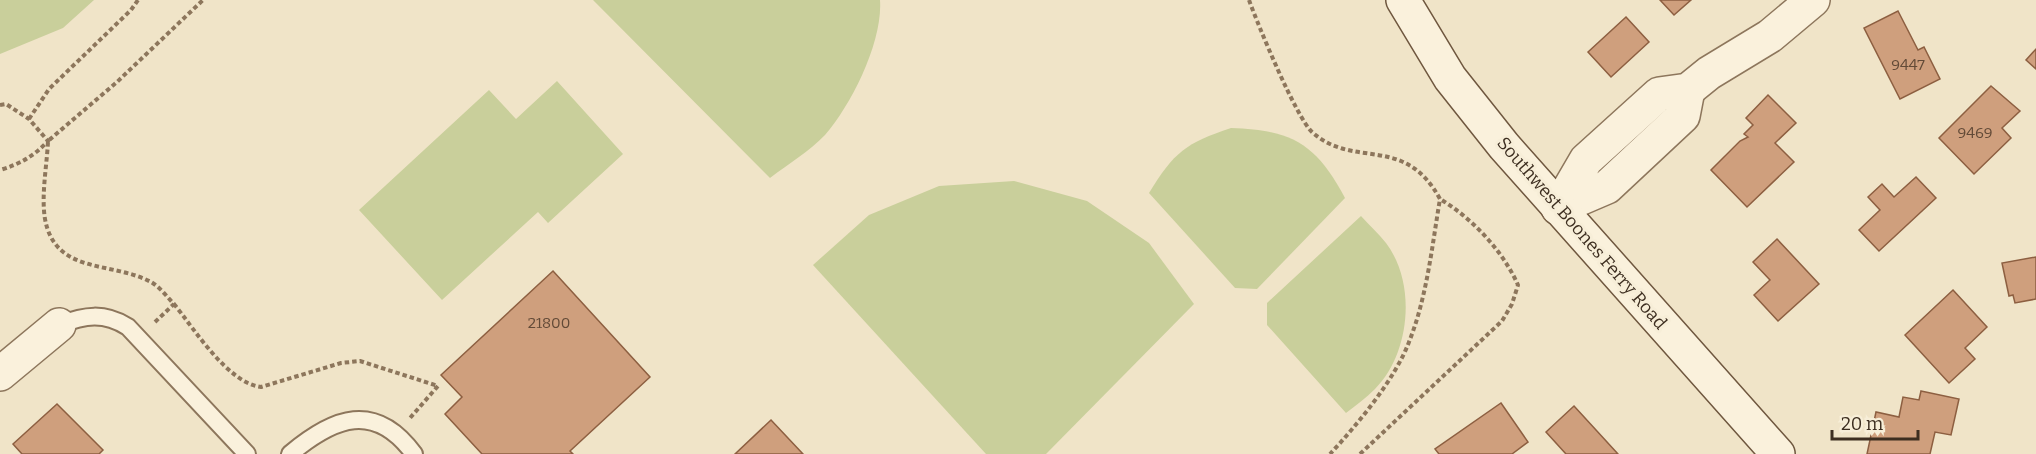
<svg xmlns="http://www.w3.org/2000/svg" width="2036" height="454" font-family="Bitter,serif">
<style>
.green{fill:#c9cf9b}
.building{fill:#cf9f7d;stroke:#8d5f41;stroke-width:1.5}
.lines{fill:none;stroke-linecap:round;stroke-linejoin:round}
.lane-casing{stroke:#8d765c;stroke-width:20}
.street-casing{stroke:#8d765c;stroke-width:36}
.secondary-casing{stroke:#6f573f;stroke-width:36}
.path{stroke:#8d765c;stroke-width:4;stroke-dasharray:4.5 3;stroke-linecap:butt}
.lane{stroke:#faf1dc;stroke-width:16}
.street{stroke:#faf1dc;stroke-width:33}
.secondary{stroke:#faf1dc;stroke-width:33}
.labels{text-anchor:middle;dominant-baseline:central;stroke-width:6;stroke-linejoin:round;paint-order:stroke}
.number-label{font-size:15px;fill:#624a37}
.street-label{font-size:18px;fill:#3d2e20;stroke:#f7eed8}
</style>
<rect width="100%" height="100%" fill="#f0e4c8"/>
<g class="green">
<polygon points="0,0 94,0 63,28 0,54"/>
<path d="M593 0H880C883 41 852 104 825 135 810 151 788 164 770 178Z"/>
<polygon points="557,81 623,154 548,223 538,212 442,300 359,210 489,90 516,119"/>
<path d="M1231 128C1293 130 1316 144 1345 198L1257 289 1235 288 1149 193C1174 152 1186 143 1231 128Z"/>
<polygon points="1014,181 1087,201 1149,243 1194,304 1046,454 986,454 813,265 869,215 939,186"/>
<path d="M1361 216C1369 225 1379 234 1386 243 1417 284 1410 354 1375 389 1366 398 1356 405 1346 413L1267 325V303Z"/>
</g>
<g class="building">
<polygon points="1660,0 1691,0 1674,15"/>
<polygon points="1898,11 1918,50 1924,47 1940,79 1900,99 1864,28"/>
<polygon points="1626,17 1649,42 1611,77 1588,52"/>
<polygon points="2036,49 2036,69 2026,60"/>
<polygon points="1991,86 2020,111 2002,128 2011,138 1974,174 1939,138"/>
<polygon points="1768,95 1796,123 1775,143 1794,162 1747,207 1711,170 1740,141 1748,137 1744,134 1753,125 1746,118"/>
<polygon points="1916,177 1936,198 1879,251 1859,230 1880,210 1868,197 1882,184 1894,197"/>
<polygon points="1777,239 1819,284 1778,321 1754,295 1770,280 1753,262"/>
<polygon points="2036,257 2036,299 2015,303 2013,295 2009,296 2002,263"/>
<polygon points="553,271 650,377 570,451 573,454 482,454 445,414 462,397 441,375"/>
<polygon points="1953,290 1987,327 1965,348 1975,359 1949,383 1905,335"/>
<polygon points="1921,391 1959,399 1951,435 1935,432 1930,454 1867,454 1876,412 1899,417 1903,397 1919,400"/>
<polygon points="1501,403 1528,442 1512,454 1439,454 1435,449"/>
<polygon points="57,404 103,450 99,454 22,454 13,444"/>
<polygon points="1574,406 1618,454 1566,454 1546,432"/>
<polygon points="771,420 803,454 735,454"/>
</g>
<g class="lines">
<defs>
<g id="lane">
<path d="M59 325C85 315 104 312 128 327L247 454"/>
<path d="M290 454C334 417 375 401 414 454"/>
</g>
<g id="street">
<polyline points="1558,208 1586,160 1659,94 1688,90 1709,73 1770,36 1813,0"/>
<polyline points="1558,208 1607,187 1683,116 1688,90"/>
<polyline points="0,374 59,325"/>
</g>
<polyline id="secondary" points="1403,0 1450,78 1504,146 1778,454"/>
</defs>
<use href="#lane" class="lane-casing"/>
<use href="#street" class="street-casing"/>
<use href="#secondary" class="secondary-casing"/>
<g class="path">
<path d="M1249 0C1258 25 1296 117 1312 132 1354 170 1404 133 1440 199 1432 246 1427 297 1409 342 1395 379 1358 424 1330 454"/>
<path d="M0 105 6 104 29 119 48 141C34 156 20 164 0 170"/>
<polyline points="29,119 49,89 131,10 138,0"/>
<path d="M174 304C195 330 228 383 261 387L341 363 360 361 438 386 410 418"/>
<path d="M155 322 174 304C167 297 160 287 151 282 112 261 55 275 45 219 41 195 47 165 48 141L117 82 203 0"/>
<path d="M1360 454 1502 321 1512 304 1518 285C1503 251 1472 218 1440 199"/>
</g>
<use href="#lane" class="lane"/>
<use href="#street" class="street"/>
<use href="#secondary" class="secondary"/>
</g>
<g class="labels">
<g class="number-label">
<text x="1908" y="65">9447</text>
<text x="1975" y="133">9469</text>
<text x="549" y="323">21800</text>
</g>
<g class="street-label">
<text transform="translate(1582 233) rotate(49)">Southwest Boones Ferry Road</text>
</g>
</g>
<path d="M1832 430v9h86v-9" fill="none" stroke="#3d2e20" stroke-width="3"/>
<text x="1841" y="430" font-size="18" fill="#3d2e20" stroke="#f7eed8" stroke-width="4.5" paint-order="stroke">20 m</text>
</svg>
